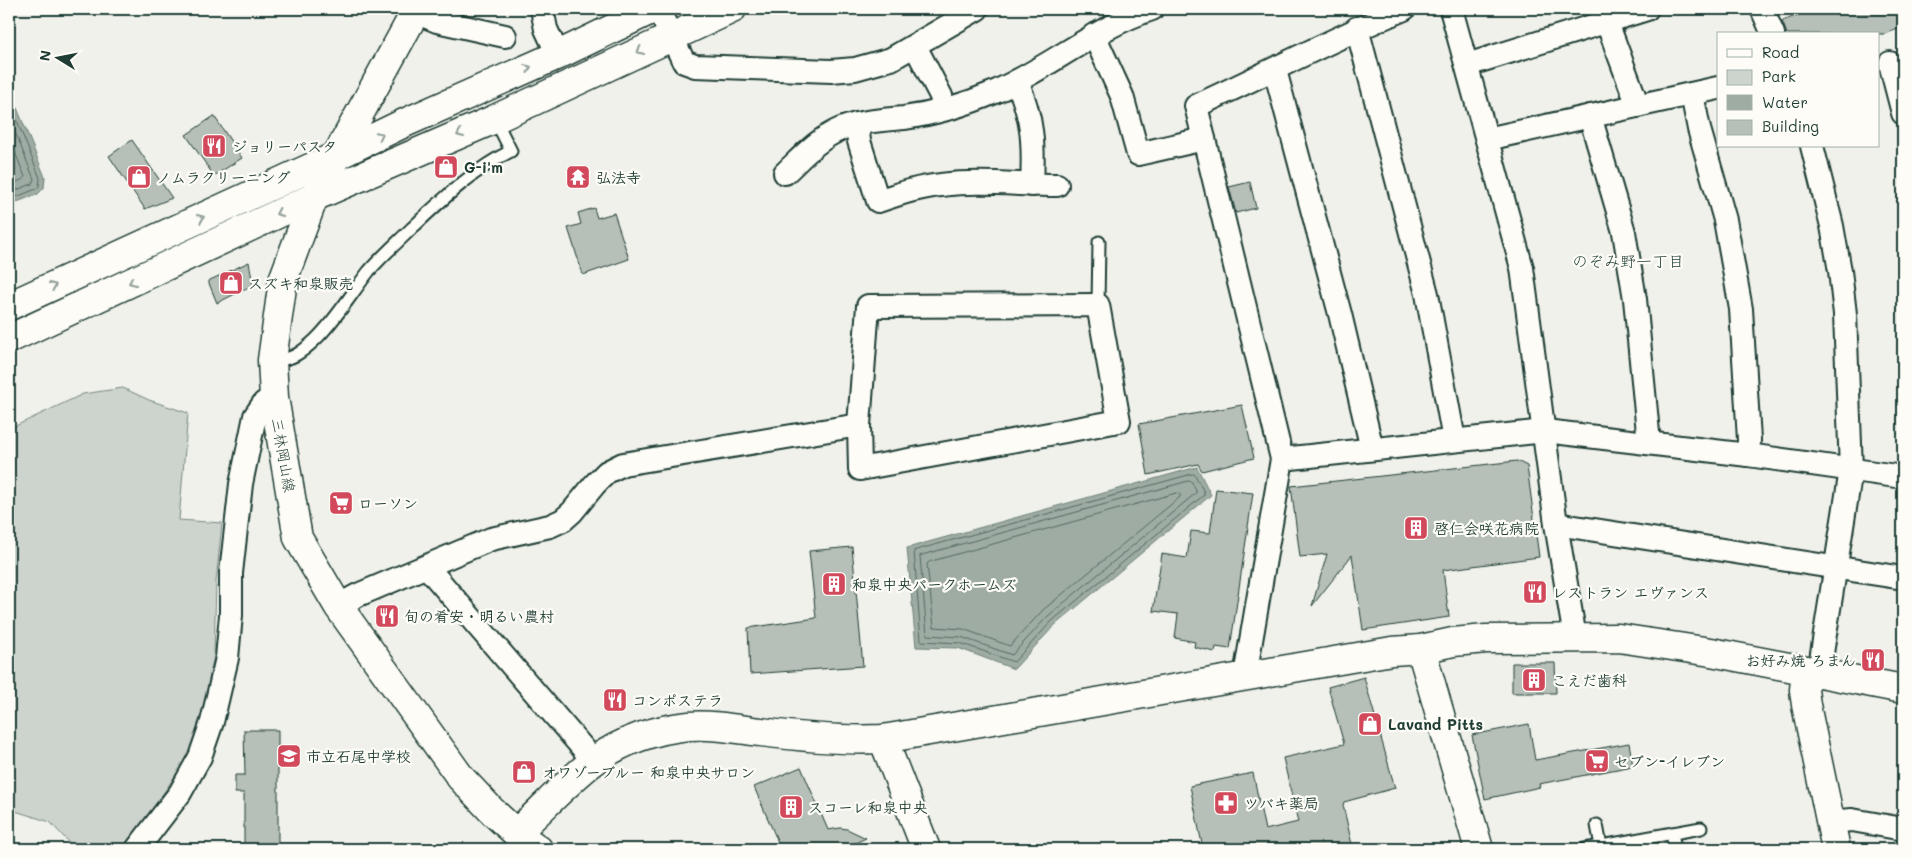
<svg xmlns="http://www.w3.org/2000/svg" width="1912" height="858" font-family="Mali,'Klee One',sans-serif">
<style>
.green{fill:#cdd3cd;stroke:#768880}
.water{fill:#9faca4;stroke:#6c8077}
.lines{fill:none;stroke-linecap:round;stroke-linejoin:round}
.shore{stroke:#526961;stroke-width:1}
.building{fill:#b6bfb8;stroke:#1f3d34}
.lane-casing{stroke:#1f3d34;stroke-width:15}
.street-casing{stroke:#1f3d34;stroke-width:26}
.secondary-casing{stroke:#1f3d34;stroke-width:31}
.lane{stroke:#fdfcf7;stroke-width:11}
.street{stroke:#fdfcf7;stroke-width:22}
.secondary{stroke:#fdfcf7;stroke-width:28}
.oneway{stroke:#8e9c96}
.labels{text-anchor:middle;dominant-baseline:central;stroke-width:4.5;stroke-linejoin:round;paint-order:stroke}
.poi-label{font-size:15px;font-weight:bold;fill:#1f3d34;stroke:#fdfcf7;text-anchor:start}
.street-label{font-size:15px;fill:#1f3d34;stroke:#fdfcf7}
.neighbourhood-label{font-size:16px;fill:#1f3d34;stroke:#fdfcf7}
</style>
<rect width="100%" height="100%" fill="#f0f1eb"/>
<filter id="ink" filterUnits="userSpaceOnUse"><feTurbulence type="fractalNoise" baseFrequency=".02" numOctaves="2"/><feDisplacementMap in="SourceGraphic" scale="10" xChannelSelector="R" yChannelSelector="G"/><feConvolveMatrix kernelMatrix="1 2 1 2 8 2 1 2 1" color-interpolation-filters="sRGB"/></filter>
<g filter="url(#ink)">
<polygon class="green" points="123,388 149,400 188,413 179,520 222,523 216,582 214,655 203,711 188,757 156,804 122,849 75,849 50,822 9,809 9,429 83,394"/>
<g class="water">
<polygon points="9,88 45,177 44,188 38,194 9,205"/>
<polygon points="1197,467 1211,495 1055,625 1014,669 958,648 916,647 907,548"/>
</g>
<g class="lines">
<g class="shore">
<polyline points="9,101 40,178 39,186 36,189 9,200"/>
<polyline points="9,117 34,179 32,184 9,193"/>
<polyline points="9,137 25,177 24,179 9,185"/>
<polygon points="1193,474 1195,475 1204,492 1204,495 1052,621 1014,662 960,643 921,641 914,551"/>
<polygon points="1189,481 1192,482 1196,491 1196,493 1048,616 1012,655 961,637 927,635 920,556"/>
<polygon points="1177,493 1180,494 1180,497 1043,610 1010,646 963,629 934,627 927,564 929,562"/>
</g>
</g>
<g class="building">
<polygon points="1814,9 1903,9 1903,27 1885,34 1787,34 1782,21"/>
<polygon points="214,116 242,158 214,176 186,135"/>
<polygon points="132,140 172,198 145,209 109,156"/>
<polygon points="1250,182 1256,208 1236,213 1229,187"/>
<polygon points="594,208 597,218 614,213 629,259 583,275 568,228 581,224 578,213"/>
<polygon points="249,262 253,285 217,303 208,281"/>
<polygon points="1242,405 1254,458 1202,471 1198,464 1148,475 1139,424"/>
<polygon points="1517,461 1527,466 1539,557 1443,570 1449,617 1363,630 1352,555 1312,606 1327,554 1300,557 1291,486"/>
<polygon points="1216,489 1253,493 1230,649 1216,647 1215,652 1194,647 1195,642 1175,638 1178,614 1153,611 1162,554 1187,558 1191,531 1210,533"/>
<polygon points="852,547 863,666 750,674 748,628 816,618 809,551"/>
<polygon points="1512,663 1555,663 1556,693 1512,693"/>
<polygon points="1364,677 1395,788 1344,802 1343,805 1353,849 1203,849 1190,786 1253,773 1265,830 1298,822 1283,758 1344,744 1328,687"/>
<polygon points="1529,724 1535,760 1629,743 1633,766 1539,784 1540,787 1485,799 1472,735"/>
<polygon points="244,730 278,730 278,849 244,849 244,793 235,793 235,775 245,775"/>
<polygon points="801,767 828,830 840,828 847,829 866,838 853,844 855,849 781,849 754,787"/>
</g>
<g class="lines">
<defs>
<g id="lane">
<polyline points="1098,305 1099,242"/>
<path d="M272 360C291 361 301 353 315 340 336 320 351 294 369 271 382 256 398 242 412 228 442 200 474 169 511 151L495 119"/>
<polyline points="1597,825 1601,846"/>
<polyline points="1672,833 1675,849"/>
<polyline points="1585,849 1701,828"/>
</g>
<g id="street">
<polyline points="408,9 437,21 505,36"/>
<polyline points="542,9 546,29 558,55"/>
<polyline points="658,9 684,62 695,66 831,71 855,69 891,59 977,9"/>
<polyline points="1451,9 1522,268 1556,524 1575,638"/>
<polyline points="1602,9 1638,106"/>
<polyline points="1762,9 1773,34"/>
<polyline points="1357,28 1427,294 1454,440"/>
<polyline points="1094,35 1122,96 1138,154 1204,139"/>
<polyline points="915,46 941,96 943,109"/>
<polyline points="1890,63 1903,113"/>
<polyline points="1467,65 1647,9"/>
<polyline points="1275,70 1340,314 1372,449"/>
<path d="M1017 81C1033 120 1034 144 1032 185"/>
<polyline points="1692,94 1699,129 1725,220 1741,309 1749,440 1748,455"/>
<polyline points="1590,116 1624,232 1635,299 1649,443"/>
<path d="M857 124 859 141 878 201C899 194 919 187 941 185 979 180 1019 185 1057 185"/>
<polyline points="1487,139 1718,88"/>
<polyline points="1812,146 1832,226 1840,271 1845,314 1851,470 1819,672"/>
<path d="M785 173C802 157 819 138 841 129 861 121 883 120 904 118 934 114 967 104 995 92 1051 67 1094 28 1152 9"/>
<polyline points="1282,459 1545,431 1748,455 1903,477"/>
<polyline points="1556,524 1903,578"/>
<polyline points="427,567 594,761"/>
<polyline points="338,606 358,595 491,539 550,526 563,520 572,512 595,484 607,472 623,464 859,425 868,306 1098,305 1119,421 860,469 859,425"/>
<path d="M1245 676 1282 459 1196 106C1266 74 1334 38 1404 9"/>
<polyline points="1830,822 1852,820 1903,829"/>
<polyline points="137,849 180,793 200,757 212,722 227,658 231,615 231,573 241,484 255,416 264,403 274,397"/>
</g>
<g id="secondary">
<polyline points="417,9 314,197 283,280 272,360 274,397 298,538 338,606 461,778 493,812 516,833 538,849"/>
<polyline points="9,306 334,157 402,124 558,55 653,9"/>
<polyline points="9,339 314,197 495,119 732,9"/>
<polyline points="1421,649 1479,849"/>
<polyline points="1806,670 1804,690 1806,705 1836,849"/>
<polyline points="883,739 926,849"/>
<path d="M516 833C542 810 566 782 594 761 621 741 656 729 689 726 713 724 738 729 761 732 801 737 842 741 883 739L1392 651 1421 649 1453 642 1486 639 1619 638 1711 652 1903 689"/>
</g>
</defs>
<use href="#lane" class="lane-casing"/>
<use href="#street" class="street-casing"/>
<use href="#secondary" class="secondary-casing"/>
<use href="#lane" class="lane"/>
<use href="#street" class="street"/>
<use href="#secondary" class="secondary"/>
</g>
<defs><path id="oneway-chevron" d="M-2-3.5L2.5 0L-2 3.5" fill="none" stroke-width="1.6" stroke-linecap="round" stroke-linejoin="round" transform="scale(1.25)"/></defs>
<g class="oneway">
<use href="#oneway-chevron" transform="translate(640 51) rotate(155)"/>
<use href="#oneway-chevron" transform="translate(528 68) rotate(-24)"/>
<use href="#oneway-chevron" transform="translate(460 134) rotate(157)"/>
<use href="#oneway-chevron" transform="translate(380 135) rotate(-26)"/>
<use href="#oneway-chevron" transform="translate(279 213) rotate(155)"/>
<use href="#oneway-chevron" transform="translate(201 218) rotate(-24)"/>
<use href="#oneway-chevron" transform="translate(132 282) rotate(155)"/>
<use href="#oneway-chevron" transform="translate(53 286) rotate(-24)"/>
</g>
</g>
<defs>
<symbol id="restaurant-square" viewBox="-11 -11 22 22"><rect x="-9" y="-9" width="18" height="18" rx="4" fill="#d1495b" stroke="#fdfcf7"/><path d="M-5-6h1v4h1v-4h1v4h1v-4h1v5L-1.5 .5V6h-2V.5L-5-1ZM5-6V6H3V1.5H1.5Q1.5-4 5-6Z" fill="#fff"/></symbol>
<symbol id="shop-square" viewBox="-11 -11 22 22"><rect x="-9" y="-9" width="18" height="18" rx="4" fill="#d1495b" stroke="#fdfcf7"/><path d="M-5-2.5h2.3a2.7 3.5 0 0 1 5.4 0H5L5.5 6h-11ZM-1.5-2.5h3a1.5 2.3 0 0 0-3 0Z" fill="#fff"/></symbol>
<symbol id="temple-square" viewBox="-11 -11 22 22"><rect x="-9" y="-9" width="18" height="18" rx="4" fill="#d1495b" stroke="#fdfcf7"/><path d="M0-6L5-2H3V0L6.5 2.5H4V6H1.5V3h-3V6H-4V2.5H-6.5L-3 0V-2H-5Z" fill="#fff"/></symbol>
<symbol id="supermarket-square" viewBox="-11 -11 22 22"><rect x="-9" y="-9" width="18" height="18" rx="4" fill="#d1495b" stroke="#fdfcf7"/><path d="M-6-5.5h2.5l.6 2H6L4.5 2H-2.5L-4.4-4H-6ZM-1.5 3.2a1.3 1.3 0 1 0 .1 0ZM3 3.2a1.3 1.3 0 1 0 .1 0Z" fill="#fff"/></symbol>
<symbol id="building-square" viewBox="-11 -11 22 22"><rect x="-9" y="-9" width="18" height="18" rx="4" fill="#d1495b" stroke="#fdfcf7"/><path d="M-4-6H4V6H1V3H-1V6H-4ZM-2.5-4.3h1.7v1.8h-1.7ZM.8-4.3h1.7v1.8H.8ZM-2.5-1h1.7V.8h-1.7ZM.8-1h1.7V.8H.8Z" fill="#fff"/></symbol>
<symbol id="school-square" viewBox="-11 -11 22 22"><rect x="-9" y="-9" width="18" height="18" rx="4" fill="#d1495b" stroke="#fdfcf7"/><path d="M0-5L7-2L0 1L-7-2ZM-4 1L0 2.5L4 1V4Q0 6-4 4Z" fill="#fff"/></symbol>
<symbol id="pharmacy-square" viewBox="-11 -11 22 22"><rect x="-9" y="-9" width="18" height="18" rx="4" fill="#d1495b" stroke="#fdfcf7"/><path d="M-2-6h4v4h4v4h-4v4h-4v-4h-4v-4h4Z" fill="#fff"/></symbol>
</defs>
<g fill-rule="evenodd">
<use href="#restaurant-square" x="200" y="132" width="28" height="28"/>
<use href="#shop-square" x="432" y="153" width="28" height="28"/>
<use href="#shop-square" x="125" y="163" width="28" height="28"/>
<use href="#temple-square" x="564" y="163" width="28" height="28"/>
<use href="#shop-square" x="217" y="269" width="28" height="28"/>
<use href="#supermarket-square" x="327" y="489" width="28" height="28"/>
<use href="#building-square" x="1402" y="514" width="28" height="28"/>
<use href="#building-square" x="820" y="570" width="28" height="28"/>
<use href="#restaurant-square" x="1521" y="578" width="28" height="28"/>
<use href="#restaurant-square" x="373" y="602" width="28" height="28"/>
<use href="#restaurant-square" x="1859" y="646" width="28" height="28"/>
<use href="#building-square" x="1520" y="666" width="28" height="28"/>
<use href="#restaurant-square" x="601" y="686" width="28" height="28"/>
<use href="#shop-square" x="1356" y="710" width="28" height="28"/>
<use href="#school-square" x="275" y="742" width="28" height="28"/>
<use href="#supermarket-square" x="1583" y="747" width="28" height="28"/>
<use href="#shop-square" x="510" y="758" width="28" height="28"/>
<use href="#pharmacy-square" x="1212" y="789" width="28" height="28"/>
<use href="#building-square" x="777" y="793" width="28" height="28"/>
</g>
<g class="labels">
<g class="poi-label">
<text x="232" y="146">ジョリーパスタ</text>
<text x="464" y="167">G-i'm</text>
<text x="156" y="177">ノムラクリーニング</text>
<text x="596" y="177">弘法寺</text>
<text x="248" y="283">スズキ和泉販売</text>
<text x="358" y="503">ローソン</text>
<text x="1434" y="528">啓仁会咲花病院</text>
<text x="852" y="584">和泉中央パークホームズ</text>
<text x="1552" y="592">レストラン エヴァンス</text>
<text x="404" y="616">旬の肴安・明るい農村</text>
<text x="1856" y="660" text-anchor="end">お好み焼 ろまん</text>
<text x="1552" y="680">こえだ歯科</text>
<text x="632" y="700">コンポステラ</text>
<text x="1388" y="724">Lavand Pitts</text>
<text x="306" y="756">市立石尾中学校</text>
<text x="1614" y="761">セブン-イレブン</text>
<text x="542" y="772">オワゾーブルー 和泉中央サロン</text>
<text x="1244" y="803">ツバキ薬局</text>
<text x="808" y="807">スコーレ和泉中央</text>
</g>
<g class="street-label">
<text transform="translate(284 455) rotate(80)">三林岡山線</text>
</g>
<g class="neighbourhood-label">
<text x="1628" y="260">のぞみ野一丁目</text>
</g>
</g>
<rect width="1912" height="858" fill="none" stroke="#fdfcf7" stroke-width="30"/>
<rect x="15" y="15" width="1882" height="828" fill="none" stroke="#1f3d34" stroke-width="2" filter="url(#ink)"/>
<rect x="1717" y="32" width="162" height="115" fill="#fdfcf7" stroke="#a4b0a9"/>
<rect x="1727" y="49" width="25" height="8" fill="#fdfcf7" stroke="#a4b0a9"/>
<text x="1762" y="58" font-size="15" fill="#1f3d34">Road</text>
<rect x="1727" y="70" width="25" height="15" fill="#cdd3cd" stroke="#a4b0a9"/>
<text x="1762" y="82" font-size="15" fill="#1f3d34">Park</text>
<rect x="1727" y="95" width="25" height="15" fill="#9faca4" stroke="#a4b0a9"/>
<text x="1762" y="108" font-size="15" fill="#1f3d34">Water</text>
<rect x="1727" y="120" width="25" height="15" fill="#b6bfb8" stroke="#a4b0a9"/>
<text x="1762" y="132" font-size="15" fill="#1f3d34">Building</text>
<g transform="translate(58 58) rotate(280)" stroke="#fdfcf7" stroke-width="4" paint-order="stroke">
<path d="M0-4L9 19L0 12L-9 19Z" fill="#1f3d34"/>
<text y="-8" font-size="14" font-weight="bold" text-anchor="middle" fill="#1f3d34">N</text>
</g>
</svg>
